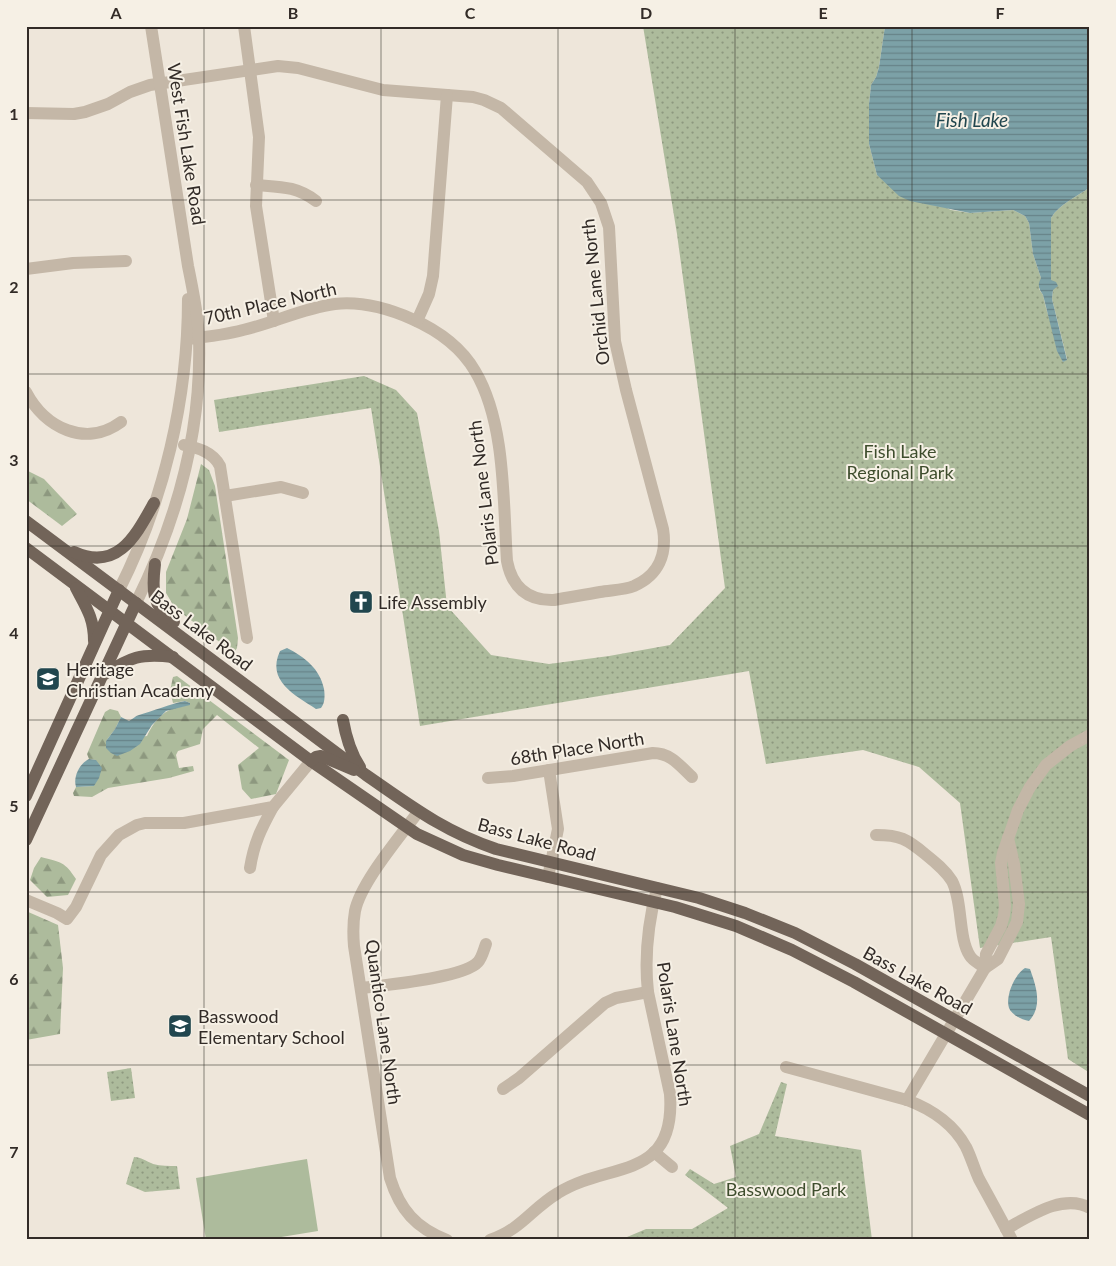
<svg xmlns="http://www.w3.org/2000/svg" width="1116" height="1266" font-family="Lato,sans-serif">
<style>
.grass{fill:#adbb9c}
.forest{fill:url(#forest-firs)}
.park{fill:url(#park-dots)}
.water{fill:url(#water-rules)}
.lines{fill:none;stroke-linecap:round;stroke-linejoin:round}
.minor{stroke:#c4b7a7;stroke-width:12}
.major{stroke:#726459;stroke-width:12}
.grid{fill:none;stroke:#322b27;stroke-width:1;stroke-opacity:0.55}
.labels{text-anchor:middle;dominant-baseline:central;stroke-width:4;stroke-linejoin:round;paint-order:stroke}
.street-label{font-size:18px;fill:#322b27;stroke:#f6f0e5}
.park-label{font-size:18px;fill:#3e4d2d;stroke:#f6f0e5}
.poi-label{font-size:18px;fill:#322b27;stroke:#f6f0e5;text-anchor:start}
.water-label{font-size:19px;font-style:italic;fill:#21464e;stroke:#f6f0e5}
.neatline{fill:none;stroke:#322b27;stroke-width:2}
.grid-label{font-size:16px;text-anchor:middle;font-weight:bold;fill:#322b27}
</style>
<defs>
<pattern id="forest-firs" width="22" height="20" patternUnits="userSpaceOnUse" patternTransform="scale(1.25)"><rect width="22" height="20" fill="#adbb9c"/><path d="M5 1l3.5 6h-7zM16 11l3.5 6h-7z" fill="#8d987f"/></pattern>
<pattern id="park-dots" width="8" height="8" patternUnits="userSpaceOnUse" patternTransform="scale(1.25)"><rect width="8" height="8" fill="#adbb9c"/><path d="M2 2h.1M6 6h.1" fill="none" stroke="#8d987f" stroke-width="1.8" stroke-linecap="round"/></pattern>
<pattern id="water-rules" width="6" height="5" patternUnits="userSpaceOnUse" patternTransform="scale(1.25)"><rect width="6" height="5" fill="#7ca1a7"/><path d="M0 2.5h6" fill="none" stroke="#668388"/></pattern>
</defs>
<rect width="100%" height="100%" fill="#eee6da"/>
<polygon class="grass" points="307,1159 318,1231 263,1240 206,1240 196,1178"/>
<g class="forest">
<polygon points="201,464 209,470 215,486 238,638 237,648 234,653 175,608 166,593 166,572 187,519"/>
<polygon points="26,470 44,479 77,514 62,526 26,499"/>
<path d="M177 676 289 760 276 794 251 799 242 789 238 765 259 748 217 715 203 729 200 744 178 751 176 755 179 768 193 766 194 771 169 778 108 788 92 797 74 796 73 793 76 787 94 786 96 760 89 759 87 754 105 712 110 709 118 711 121 717 115 729 106 741 147 736C153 723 161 712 175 708 181 706 185 707 190 703L185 701 173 703 170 691 173 677Z"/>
<path d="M41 857C61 862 65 862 76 879L68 895 47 897 30 880 34 868Z"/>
<polygon points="26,911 58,925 63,968 60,1034 26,1040"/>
</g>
<g class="park">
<path d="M643 26H885L879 67 876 77 871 85 869 104V144L877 175 951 210 970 213 1013 210 1025 216 1029 223 1033 254 1041 278 1039 289 1043 295 1046 308 1063 362 1067 359 1052 299 1053 290 1051 281V218C1059 204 1077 197 1090 187V1073L1068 1059 1051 937 980 948 960 803 919 767 863 750 766 764 749 671 420 726 371 408 219 432 214 400 364 376 396 390 417 413 439 531 447 606 491 655 549 664 609 656 670 645 725 588 677 234Z"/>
<polygon points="131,1068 135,1098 111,1101 107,1072"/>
<polygon points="781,1082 787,1084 775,1136 861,1150 872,1240 620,1240 646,1229 692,1229 728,1208 685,1175 690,1169 714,1184 736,1177 730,1146 759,1134"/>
<path d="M134 1157C141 1157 146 1161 153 1164 161 1166 169 1166 177 1166L180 1189 145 1192 126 1184Z"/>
</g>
<g class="water">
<path d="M885 26H1090V187C1077 197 1059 204 1051 218V280L1056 282 1058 286 1053 290 1052 299 1067 360 1063 362 1057 351 1043 295C1039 289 1037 285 1041 278L1033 254 1029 223 1025 216 1013 210 970 213 910 201 899 196 877 175 869 144V104L871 85 876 77 879 67Z"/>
<path d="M287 648C305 657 320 669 324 689 325 696 325 703 321 708L316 709C295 695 266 681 280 651Z"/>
<path d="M185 701 190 703V705L166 711 152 725 140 744 130 751 117 756 111 753 106 748V741L115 729 121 717 129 721C133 719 135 716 139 715 154 711 169 704 185 701Z"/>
<path d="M89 759 96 760 102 768 99 778 94 786 76 787C73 777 79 764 89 759Z"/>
<path d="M1025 968 1030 969C1036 986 1043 1006 1029 1021 1022 1020 1012 1015 1009 1008 1005 996 1015 974 1025 968Z"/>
</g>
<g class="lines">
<g class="minor">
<polyline points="244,26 259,137 256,206 274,321"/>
<path d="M26 113 74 114 85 112 108 104 130 92 150 85 278 66 298 68 383 90 473 97 484 100 501 108 587 182 601 203 609 227 615 341 626 390 663 529C667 554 659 575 634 586 624 590 611 590 600 592 585 595 569 597 554 600 527 601 512 587 507 561 503 502 506 423 475 371 461 347 437 330 412 319 387 308 362 301 335 304 303 308 274 323 243 330 225 335 206 337 187 339"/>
<path d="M256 185C281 187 296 186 316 201"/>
<polyline points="26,269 73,263 126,261"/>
<polyline points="417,321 429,294 433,276 447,95"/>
<path d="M26 392C45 428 86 448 121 422"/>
<path d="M184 445C198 448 213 452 220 466L247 638"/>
<polyline points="225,496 281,487 303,493"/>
<path d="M119 590C164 501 188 398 188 299"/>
<path d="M136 603C177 520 202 432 199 338 198 314 193 290 188 266L151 26"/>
<path d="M488 778 513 776 653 753C671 753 680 766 692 777"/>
<path d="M418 812C400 837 361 882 355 911 353 922 353 934 354 946L390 1178C400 1210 416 1228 447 1240"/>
<path d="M876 835C900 835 907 839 925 854 935 862 945 870 952 881 963 902 958 938 970 956 973 961 980 964 985 968"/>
<path d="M250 868C254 843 261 829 273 807"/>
<polyline points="548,877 558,829 549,770"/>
<polyline points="26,900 57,913 67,919 76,907 101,855 119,835 137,825 145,823 184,823 273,807 311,761"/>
<polyline points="985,968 998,959 1017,922 1019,904 1014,864 1008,838"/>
<path d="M361 988C385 985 464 978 478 962 482 958 484 949 486 944"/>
<path d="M786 1067 907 1100C931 1109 953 1123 966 1147 971 1157 974 1168 979 1179 990 1199 1001 1219 1012 1240"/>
<polyline points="503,1089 519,1078 605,1003 616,998 648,992"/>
<polyline points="907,1100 985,968 986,954 1001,926 1004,915 1005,906 1001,863 1003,853 1018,810 1030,787 1046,765 1070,746 1090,735"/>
<polyline points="654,1152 672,1167"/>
<path d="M1006 1229C1030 1216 1063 1193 1090 1208"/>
<path d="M490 1240C522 1229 531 1209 558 1193 609 1161 676 1182 670 1094L648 992C644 956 648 923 657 888"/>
</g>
<g class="major">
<path d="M26 521 366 775C411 806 443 831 496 849L699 898 745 913 795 933 855 964 1090 1096"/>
<polyline points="26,548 311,761 417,834 463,855 498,865 675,907 736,926 792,950 854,982 1090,1115"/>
<path d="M74 552C118 572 136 535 154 503"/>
<path d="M155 564C152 589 151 605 174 622"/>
<path d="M76 588C86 607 94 618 94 641"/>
<path d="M103 675C130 657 141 653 173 657"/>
<path d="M343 720C346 737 350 752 360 767"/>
<polyline points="311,761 316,757 321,756 354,770"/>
<polyline points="26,796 119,590"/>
<polyline points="26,840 136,603"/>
</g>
</g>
<path class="grid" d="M204 26V1240M381 26V1240M558 26V1240M735 26V1240M912 26V1240M26 200H1090M26 374H1090M26 546H1090M26 720H1090M26 892H1090M26 1065H1090"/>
<defs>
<symbol id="church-square" viewBox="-11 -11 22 22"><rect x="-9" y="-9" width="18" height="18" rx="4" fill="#21464e" stroke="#f6f0e5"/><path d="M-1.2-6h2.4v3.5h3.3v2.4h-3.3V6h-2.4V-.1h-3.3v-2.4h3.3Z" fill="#fff"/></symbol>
<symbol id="school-square" viewBox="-11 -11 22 22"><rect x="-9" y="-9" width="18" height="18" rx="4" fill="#21464e" stroke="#f6f0e5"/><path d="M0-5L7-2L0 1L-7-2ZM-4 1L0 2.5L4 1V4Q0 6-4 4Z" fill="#fff"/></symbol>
</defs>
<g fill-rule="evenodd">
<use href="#church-square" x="347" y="588" width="28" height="28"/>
<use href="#school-square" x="34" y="665" width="28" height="28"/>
<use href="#school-square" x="166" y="1012" width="28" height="28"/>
</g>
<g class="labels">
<g class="street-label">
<text transform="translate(187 144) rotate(81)">West Fish Lake Road</text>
<text transform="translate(595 292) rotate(-96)">Orchid Lane North</text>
<text transform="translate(270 303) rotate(-13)">70th Place North</text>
<text transform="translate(483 493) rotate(-97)">Polaris Lane North</text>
<text transform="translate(202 630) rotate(37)">Bass Lake Road</text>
<text transform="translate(577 748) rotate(-9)">68th Place North</text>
<text transform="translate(537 839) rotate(15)">Bass Lake Road</text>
<text transform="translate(918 980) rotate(29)">Bass Lake Road</text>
<text transform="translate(384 1022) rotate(82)">Quantico Lane North</text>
<text transform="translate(675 1034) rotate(81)">Polaris Lane North</text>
</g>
<g class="park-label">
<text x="900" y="451">Fish Lake<tspan x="900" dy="21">Regional Park</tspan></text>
<text x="786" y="1189">Basswood Park</text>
</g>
<g class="poi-label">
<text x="378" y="602">Life Assembly</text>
<text x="66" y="669">Heritage<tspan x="66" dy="21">Christian Academy</tspan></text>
<text x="198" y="1016">Basswood<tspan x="198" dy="21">Elementary School</tspan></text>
</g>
<g class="water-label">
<text x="972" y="119">Fish Lake</text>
</g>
</g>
<rect width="1116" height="1266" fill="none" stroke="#f6f0e5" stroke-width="55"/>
<rect x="28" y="28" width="1060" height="1210" class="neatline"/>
<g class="grid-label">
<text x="116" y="19">A</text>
<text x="293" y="19">B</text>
<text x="470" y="19">C</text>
<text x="646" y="19">D</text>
<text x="823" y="19">E</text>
<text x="1000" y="19">F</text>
<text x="14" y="120">1</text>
<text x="14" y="293">2</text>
<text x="14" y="466">3</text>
<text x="14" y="639">4</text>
<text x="14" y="812">5</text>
<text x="14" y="985">6</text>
<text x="14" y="1158">7</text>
</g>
</svg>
